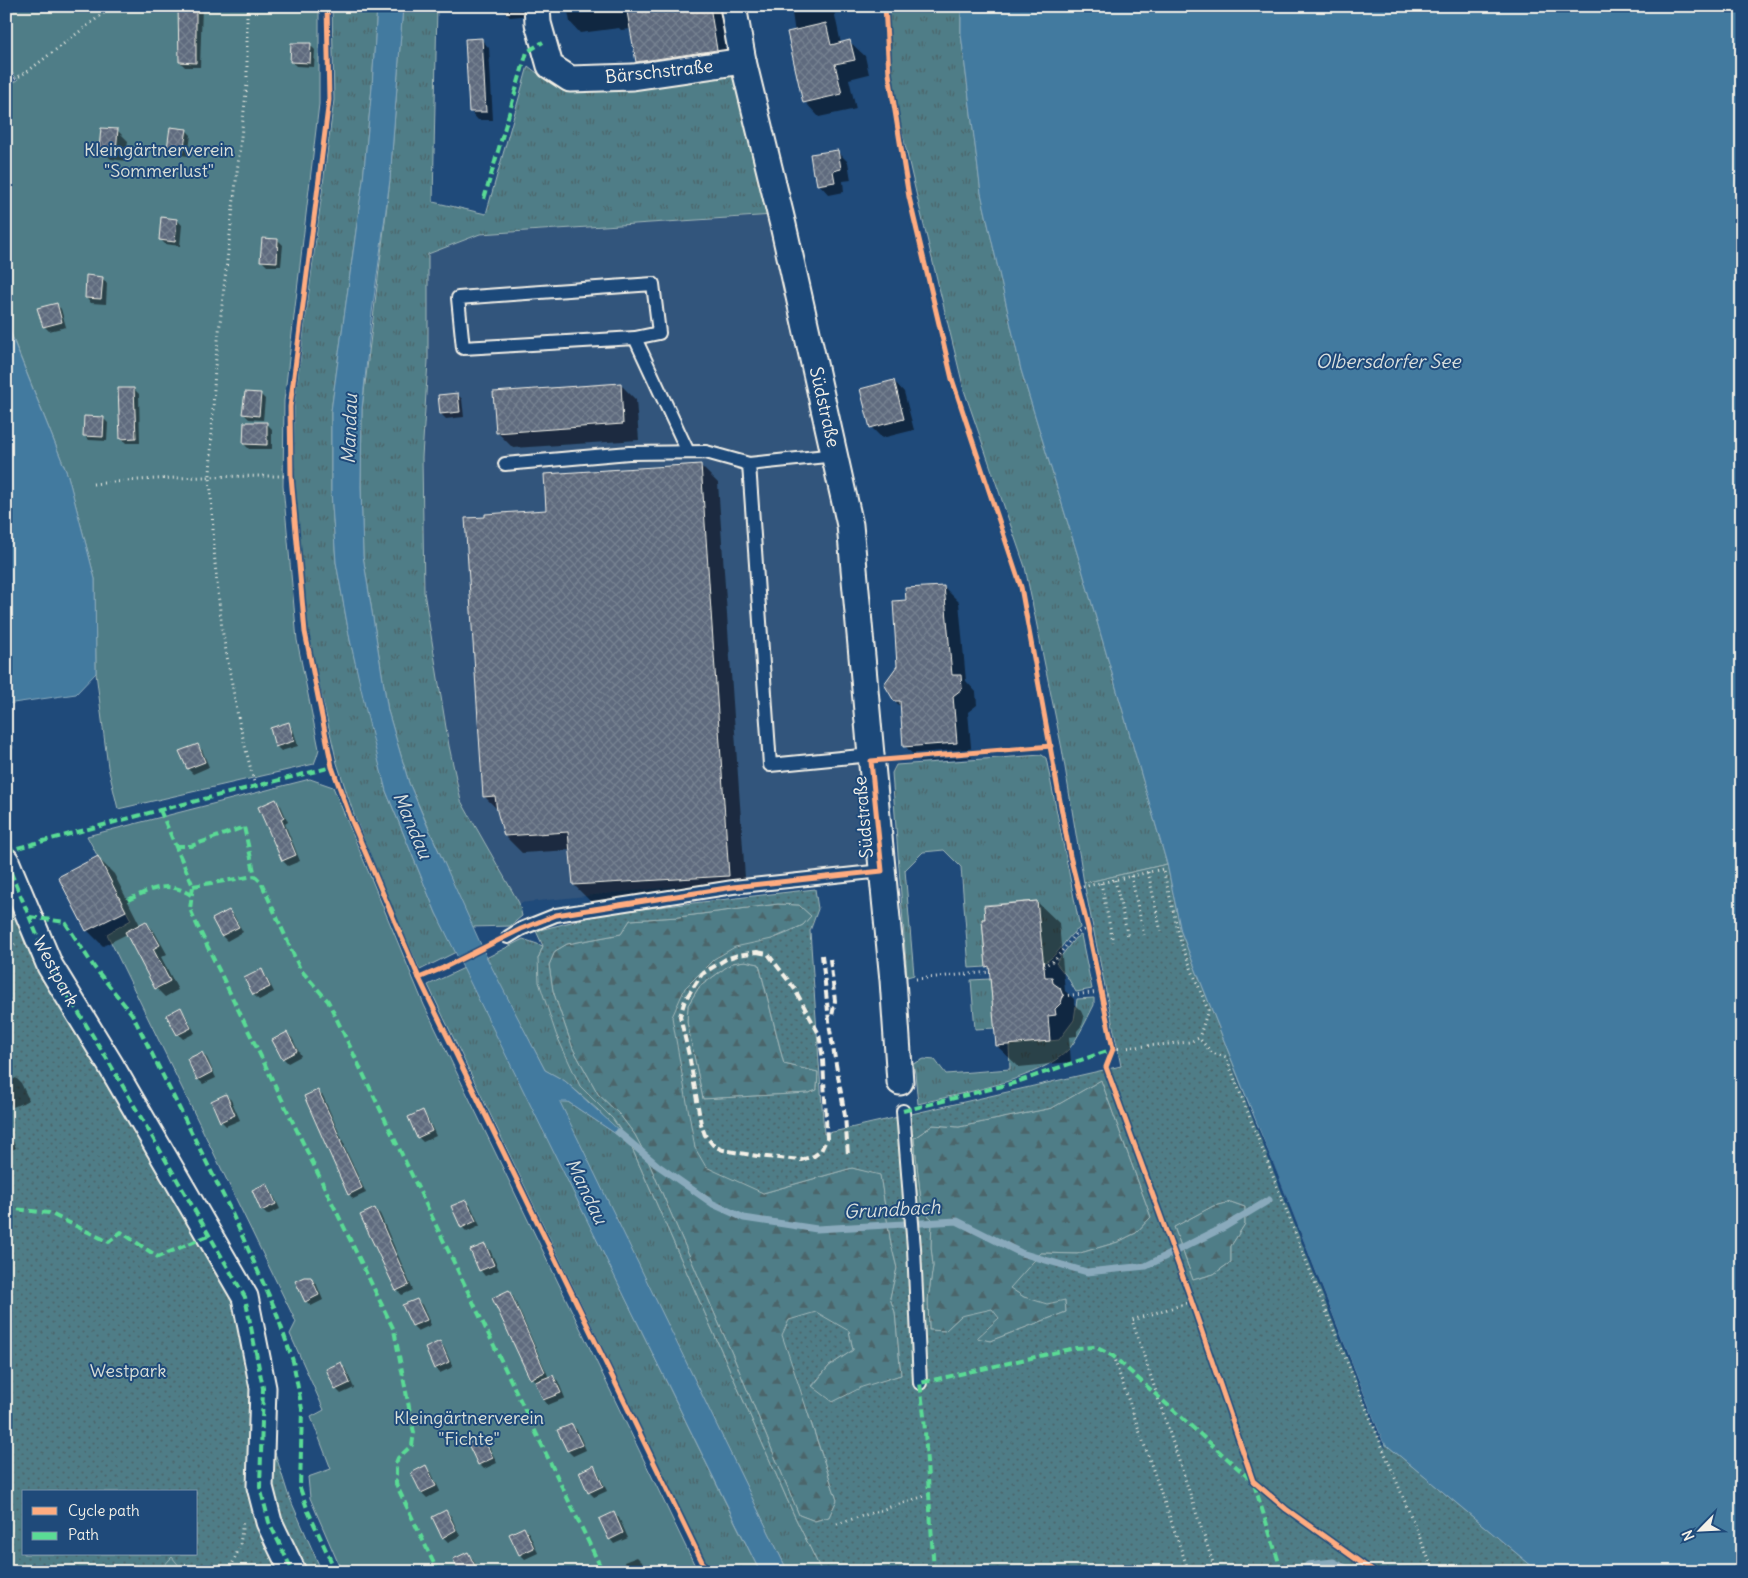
<svg xmlns="http://www.w3.org/2000/svg" width="1748" height="1578" font-family="Delius,sans-serif">
<style>
.built{fill:#32547b}
.grass{fill:url(#grass-tufts);stroke:#a2b7b8}
.forest{fill:url(#forest-firs);stroke:#a2b7b8}
.park{fill:url(#park-dots);stroke:#a2b7b8;fill-rule:evenodd}
.garden{fill:#4f7d87;stroke:#a2b7b8}
.water{fill:#437a9f;stroke:#8aaabc}
.pier{fill:#1f4a7a}
.shadow{fill:#0007}
.lines{fill:none;stroke-linecap:round;stroke-linejoin:round}
.stream{stroke:#8aaabc;stroke-width:7}
.building{fill:url(#building-cross-hatch);stroke:#f4f1e8}
.service-casing{stroke:#f4f1e8;stroke-width:16}
.minor-casing{stroke:#f4f1e8;stroke-width:29}
.path{stroke:#f4f1e8;stroke-width:3;stroke-dasharray:1 4;stroke-linecap:butt}
.service{stroke:#1f4a7a;stroke-width:12}
.minor{stroke:#1f4a7a;stroke-width:25}
.rail{stroke:#f4f1e8;stroke-width:4;stroke-dasharray:8 4;stroke-linecap:butt}
.quiet{stroke:#5adb95;stroke-width:4;stroke-dasharray:8 4;stroke-linecap:butt}
.cycleway-casing{stroke:#1f4a7a;stroke-width:8}
.cycleway{stroke:#ffac80;stroke-width:5}
.labels{text-anchor:middle;dominant-baseline:central;stroke-width:4;stroke-linejoin:round;paint-order:stroke}
.street-label{font-size:18px;fill:#f4f1e8;stroke:#1f4a7a}
.park-label{font-size:18px;fill:#dbe0d9;stroke:#1f4a7a}
.water-label{font-size:19px;font-style:italic;fill:#d9dfdd;stroke:#1f4a7a}
</style>
<defs>
<pattern id="grass-tufts" width="24" height="20" patternUnits="userSpaceOnUse" patternTransform="scale(1.25)"><rect width="24" height="20" fill="#4f7d87"/><path d="M3 7l-1-3M5 7V3M7 7l1-3M15 17l-1-3M17 17v-4M19 17l1-3" fill="none" stroke="#4c656a"/></pattern>
<pattern id="forest-firs" width="22" height="20" patternUnits="userSpaceOnUse" patternTransform="scale(1.25)"><rect width="22" height="20" fill="#4f7d87"/><path d="M5 1l3.5 6h-7zM16 11l3.5 6h-7z" fill="#4c656a"/></pattern>
<pattern id="park-dots" width="8" height="8" patternUnits="userSpaceOnUse" patternTransform="scale(1.25)"><rect width="8" height="8" fill="#4f7d87"/><path d="M2 2h.1M6 6h.1" fill="none" stroke="#4c656a" stroke-width="1.8" stroke-linecap="round"/></pattern>
<pattern id="building-cross-hatch" width="8" height="8" patternUnits="userSpaceOnUse" patternTransform="scale(1.25)"><rect width="8" height="8" fill="#5e6b7e"/><path d="M0 0l8 8M0 8l8-8" fill="none" stroke="#768190"/></pattern>
</defs>
<rect width="100%" height="100%" fill="#1f4a7a"/>
<filter id="ink" filterUnits="userSpaceOnUse"><feTurbulence type="fractalNoise" baseFrequency=".02" numOctaves="2"/><feDisplacementMap in="SourceGraphic" scale="10" xChannelSelector="R" yChannelSelector="G"/><feConvolveMatrix kernelMatrix="1 2 1 2 8 2 1 2 1" color-interpolation-filters="sRGB"/></filter>
<g filter="url(#ink)">
<polygon class="built" points="774,215 834,481 872,866 519,903 461,801 449,746 424,592 422,457 428,361 428,254 480,234"/>
<g class="grass">
<polygon points="332,6 377,6 372,87 363,180 331,411 331,491 336,562 350,640 386,791 436,913 456,952 420,970 385,892 355,818 337,763 307,632 294,475 294,406 334,100"/>
<polygon points="403,6 437,6 433,202 486,214 528,66 541,76 560,87 736,72 774,215 480,234 428,254 428,361 422,457 424,592 449,746 461,801 519,903 522,916 510,926 472,927 409,783 388,711 363,556 361,486 362,409 390,180"/>
<polygon points="888,6 961,6 961,34 981,193 1021,370 1081,566 1167,864 1084,883 1062,749 1025,567 964,390 917,197 899,119 891,70"/>
<path d="M1042 755 1046 758 1080 928C1064 937 1061 955 1043 963L1037 901 984 905 985 919H982L986 967 969 968 961 867 944 850 923 852 905 870 914 975 907 977 892 773 896 765Z"/>
<polygon points="1081,935 1092,989 1076,992 1068,978 1056,963 1075,938"/>
<polygon points="523,939 543,946 538,959 580,1086 613,1119 631,1146 794,1515 822,1572 788,1572 559,1101 568,1102 619,1136 598,1110 565,1081 545,1070 486,958"/>
<polygon points="464,968 736,1524 760,1572 710,1572 428,985"/>
<polygon points="990,979 995,1028 975,1029 971,980"/>
<path d="M1094 998V1005C1088 1017 1077 1040 1069 1049 1038 1081 960 1093 918 1104L915 1073 913 1064 924 1059 935 1060 946 1074 1010 1069 1009 1045 1059 1040 1074 1020 1077 999Z"/>
</g>
<g class="forest">
<polygon points="778,904 799,905 811,916 803,925 772,939 685,988 695,1148 763,1193 852,1168 880,1174 891,1244 897,1268 890,1298 895,1312 901,1375 862,1388 833,1402 812,1387 829,1366 853,1350 849,1331 803,1396 810,1420 837,1500 829,1517 815,1521 799,1515 733,1356 645,1154 635,1135 620,1115 598,1094 573,1049 553,991 549,965 555,951 567,944 621,934 630,920 678,917"/>
<polygon points="745,961 759,964 784,1064 818,1072 817,1090 809,1093 703,1099 687,1022 688,1005 699,987 732,963"/>
<polygon points="1101,1080 1151,1217 1136,1233 1118,1242 1077,1254 1041,1253 1011,1288 1024,1297 1065,1300 1066,1312 990,1341 977,1339 961,1316 945,1331 929,1330 928,1299 933,1266 931,1247 932,1219 922,1210 914,1138 933,1125 959,1127 1052,1108"/>
<polygon points="1231,1202 1245,1207 1245,1224 1231,1246 1231,1262 1214,1274 1193,1280 1174,1227 1213,1206"/>
</g>
<g class="park">
<path d="M1167 864 1181 932 1383 1442 1539 1572H822L794 1515 631 1146 613 1119 580 1086 556 1034 539 982 538 959 543 946 536 931 606 913 815 889 818 909 810 931 824 1134 1121 1066 1084 883ZM778 904 799 905 811 916 803 925 790 932 772 939 735 947 714 959 685 988 672 1017 695 1148 706 1167 763 1193 852 1168 880 1175 891 1244 897 1268 890 1298 895 1312 901 1375 862 1387 833 1402 812 1386 829 1366 853 1350 849 1331 816 1312 789 1320 782 1335 837 1500 829 1517 815 1521 799 1515 733 1356 645 1154 635 1135 620 1115 598 1094 573 1049 553 991 549 965 555 951 567 944 621 934 630 920 678 917ZM745 961 759 964 784 1064 818 1072 817 1090 809 1093 703 1099 687 1022 688 1005 699 987 732 963ZM1101 1080 1151 1217 1136 1233 1118 1242 1077 1254 1041 1253 1010 1288 1024 1297 1047 1304 1065 1300 1066 1312 990 1341 977 1338 999 1318 992 1309 961 1316 945 1331 929 1330 928 1299 933 1266 931 1247 932 1219 922 1210 914 1138 933 1125 959 1127 1052 1108ZM1231 1202 1245 1207V1224L1231 1246V1262L1214 1274 1193 1280 1174 1227 1213 1206Z"/>
<path d="M6 889 25 944 237 1300 255 1389 288 1494 322 1572H6ZM24 1492H196V1554H24Z"/>
</g>
<g class="garden">
<polygon points="6,6 319,6 319,104 284,401 283,486 297,640 319,749 317,756 314,764 118,809 108,767 96,673 95,579 68,476 6,321 6,86 18,80 6,65"/>
<polygon points="310,779 333,787 424,1005 698,1572 342,1572 310,1498 308,1477 331,1469 311,1417 324,1410 290,1334 296,1322 107,934 131,920 87,836"/>
<polygon points="172,1557 184,1572 158,1572"/>
</g>
<g class="water">
<polygon points="377,6 403,6 390,180 371,320 362,409 361,486 363,556 388,711 409,783 427,825 487,958 545,1070 565,1081 622,1133 624,1137 619,1136 568,1102 560,1102 788,1572 760,1572 436,913 386,791 367,715 350,640 336,562 331,491 331,411 363,180 372,87"/>
<polygon points="961,6 1742,6 1742,1572 1539,1572 1383,1442 1181,932 1167,864 1081,566 1021,370 981,193 961,34"/>
<polygon points="6,322 68,476 95,579 96,673 76,694 6,704"/>
</g>
<polygon class="pier" points="1224,1046 1274,1165 1383,1442 1387,1449 1381,1443"/>
<g class="shadow">
<polygon points="179,6 202,6 200,67 185,67 180,62"/>
<polygon points="500,6 531,6 532,15 510,17"/>
<polygon points="567,6 720,6 727,61 648,72 637,62 631,29 621,30 619,28 580,33 570,22"/>
<polygon points="791,6 833,6 841,44 850,42 865,56 869,74 849,79 856,109 819,117 805,102"/>
<polygon points="481,39 489,48 493,120 478,120 470,111"/>
<polygon points="310,45 315,50 314,67 296,66 291,61"/>
<polygon points="186,130 191,135 188,156 173,154 168,149"/>
<polygon points="118,131 128,141 126,161 111,159 100,148"/>
<polygon points="837,151 848,162 851,180 843,181 844,192 829,195 819,184 817,176 814,174"/>
<polygon points="177,220 182,225 180,246 165,244 160,239"/>
<polygon points="278,240 283,245 281,266 267,266 262,261"/>
<polygon points="102,278 107,283 106,304 91,303 86,298"/>
<polygon points="56,304 61,309 66,327 49,331 44,326"/>
<polygon points="894,381 904,392 914,430 882,438 871,427"/>
<polygon points="620,384 636,400 639,440 513,448 497,432"/>
<polygon points="134,389 139,394 140,443 126,443 121,438"/>
<polygon points="260,394 265,399 263,420 249,419 244,414"/>
<polygon points="457,394 462,399 464,417 446,419 441,414"/>
<polygon points="103,418 108,423 107,441 89,440 84,435"/>
<polygon points="267,424 272,429 272,449 249,449 244,444"/>
<polygon points="700,465 718,483 746,892 591,902 574,885 571,850 522,853 505,836 498,810 484,796 548,511"/>
<polygon points="944,587 959,602 966,681 976,692 977,705 968,712 972,758 920,762 905,746 902,708 895,701 899,666"/>
<polygon points="288,724 293,729 298,746 281,751 276,746"/>
<polygon points="197,745 202,750 209,767 193,774 188,769"/>
<polygon points="276,801 281,806 288,822 285,824 300,861 288,866 283,861 260,808"/>
<polygon points="98,858 114,874 140,925 146,922 154,931 167,954 161,957 178,990 165,997 156,988 127,934 103,946 87,930"/>
<polygon points="1037,902 1059,923 1065,991 1074,999 1074,1004 1081,1011 1084,1018 1082,1025 1077,1031 1077,1036 1069,1037 1071,1062 1019,1067 997,1046 991,970 987,966"/>
<polygon points="229,911 234,916 243,932 227,941 222,936 214,920"/>
<polygon points="262,971 266,976 274,992 259,1000 254,995 246,978"/>
<polygon points="180,1009 185,1014 195,1033 183,1039 178,1034"/>
<polygon points="287,1033 292,1038 301,1056 288,1063 283,1058"/>
<polygon points="202,1053 207,1058 216,1078 203,1084 198,1079"/>
<polygon points="16,1078 21,1083 29,1100 13,1107 6,1099 6,1083"/>
<polygon points="318,1092 323,1096 345,1146 344,1146 366,1193 353,1199 349,1194"/>
<polygon points="226,1095 231,1100 240,1120 226,1126 221,1121"/>
<polygon points="422,1112 427,1117 436,1136 423,1142 418,1137"/>
<polygon points="6,1127 16,1148 6,1153"/>
<polygon points="266,1185 271,1190 280,1209 267,1215 262,1210"/>
<polygon points="466,1201 471,1206 480,1226 467,1232 462,1227"/>
<polygon points="375,1209 380,1214 413,1290 402,1295 397,1290"/>
<polygon points="485,1245 490,1250 499,1270 485,1276 481,1271 472,1251"/>
<polygon points="310,1278 316,1283 323,1300 311,1306 306,1301"/>
<polygon points="508,1292 513,1296 549,1378 553,1376 558,1381 565,1398 548,1405 544,1400 537,1383 532,1378"/>
<polygon points="417,1300 422,1305 431,1325 418,1331 413,1326"/>
<polygon points="439,1342 444,1347 453,1367 440,1373 435,1368"/>
<polygon points="340,1364 345,1368 354,1388 341,1394 336,1389"/>
<polygon points="572,1425 577,1430 586,1450 573,1456 568,1451"/>
<polygon points="483,1439 488,1444 497,1463 484,1469 479,1464 470,1445"/>
<polygon points="426,1467 431,1472 440,1491 427,1498 422,1493 413,1473"/>
<polygon points="594,1467 598,1472 607,1491 594,1497 589,1492"/>
<polygon points="446,1511 451,1516 460,1536 448,1542 443,1537"/>
<polygon points="614,1513 619,1518 628,1538 614,1544 610,1539"/>
<polygon points="524,1528 529,1533 538,1553 525,1559 520,1554"/>
<polygon points="468,1554 473,1559 479,1572 461,1572"/>
<polygon points="637,1557 642,1562 646,1572 628,1572 624,1562"/>
<polygon points="384,1568 388,1572 375,1572"/>
</g>
<g class="lines">
<g class="stream">
<polyline points="6,737 10,747 6,750"/>
<polyline points="618,1132 657,1165 713,1204 744,1218 817,1229 957,1221 1021,1253 1087,1272 1146,1266 1226,1226 1269,1200"/>
<polyline points="1302,1572 1308,1565 1333,1562 1353,1572"/>
</g>
</g>
<g class="building">
<polygon points="178,6 196,6 196,63 179,62"/>
<polygon points="626,6 710,6 717,50 636,62"/>
<polygon points="826,23 831,45 850,40 855,60 835,64 842,94 803,103 787,32"/>
<polygon points="482,38 486,112 469,112 465,39"/>
<polygon points="291,43 311,43 310,63 290,62"/>
<polygon points="170,127 187,129 183,152 167,149"/>
<polygon points="101,128 118,129 116,151 99,149"/>
<polygon points="838,150 841,169 833,171 835,182 817,185 815,174 813,174 810,154"/>
<polygon points="161,217 177,219 175,242 159,240"/>
<polygon points="262,238 278,239 277,262 260,261"/>
<polygon points="86,275 103,277 101,299 85,298"/>
<polygon points="57,303 62,322 43,327 37,308"/>
<polygon points="894,380 904,419 870,428 860,389"/>
<polygon points="621,383 623,424 496,433 493,392"/>
<polygon points="118,388 134,388 136,438 120,439"/>
<polygon points="245,392 261,393 259,416 242,414"/>
<polygon points="458,393 460,412 440,414 438,395"/>
<polygon points="84,416 104,417 103,437 83,436"/>
<polygon points="244,422 267,422 267,445 243,444"/>
<polygon points="701,464 729,876 573,885 568,832 504,836 497,811 495,796 483,797 465,518 485,517 485,514 546,510 544,474"/>
<polygon points="944,586 952,675 961,675 962,689 953,696 957,743 903,747 900,701 894,701 884,684 897,666 893,601 906,600 905,588"/>
<polygon points="289,722 294,741 275,747 270,728"/>
<polygon points="198,744 205,762 187,769 179,751"/>
<polygon points="276,799 284,817 281,819 296,855 282,861 258,807"/>
<polygon points="98,856 126,911 86,931 58,877"/>
<polygon points="1037,901 1045,977 1052,977 1053,983 1060,988 1063,996 1061,1003 1055,1009 1056,1015 1048,1016 1050,1041 996,1046 989,966 986,967 982,919 985,919 984,906"/>
<polygon points="229,910 239,927 221,936 212,919"/>
<polygon points="146,921 160,945 153,949 170,981 155,989 125,932"/>
<polygon points="262,969 270,987 253,995 244,978"/>
<polygon points="181,1007 191,1028 177,1035 166,1015"/>
<polygon points="287,1032 297,1051 282,1059 272,1040"/>
<polygon points="202,1052 212,1072 197,1080 187,1059"/>
<polygon points="318,1090 332,1120 341,1141 340,1141 362,1188 348,1195 304,1096"/>
<polygon points="226,1094 235,1115 220,1122 211,1101"/>
<polygon points="423,1110 432,1131 417,1138 408,1117"/>
<polygon points="267,1183 276,1204 261,1211 252,1190"/>
<polygon points="466,1200 476,1221 461,1228 451,1206"/>
<polygon points="375,1208 409,1285 396,1291 360,1215"/>
<polygon points="485,1244 494,1265 479,1271 470,1250"/>
<polygon points="304,1277 311,1277 319,1295 305,1302 295,1281"/>
<polygon points="509,1290 545,1372 530,1379 492,1298"/>
<polygon points="417,1299 427,1320 412,1326 402,1305"/>
<polygon points="440,1341 449,1362 434,1369 425,1348"/>
<polygon points="341,1362 350,1383 335,1390 326,1369"/>
<polygon points="553,1375 561,1393 543,1400 535,1382"/>
<polygon points="572,1424 582,1445 567,1451 557,1430"/>
<polygon points="483,1437 493,1458 478,1465 468,1444"/>
<polygon points="426,1465 436,1486 421,1493 411,1473"/>
<polygon points="594,1465 603,1486 588,1493 579,1472"/>
<polygon points="446,1510 456,1530 442,1538 432,1517"/>
<polygon points="614,1512 623,1533 609,1540 599,1519"/>
<polygon points="524,1527 534,1548 519,1555 509,1534"/>
<polygon points="468,1552 478,1572 459,1572 453,1559"/>
</g>
<g class="lines">
<defs>
<g id="service">
<polyline points="635,338 659,333 653,284 458,298 463,348 635,338 688,452"/>
<polyline points="836,455 749,464 770,765 871,755"/>
<polyline points="505,464 629,453 706,452 749,464"/>
<polyline points="508,937 521,929 556,915 733,887 882,871"/>
<polyline points="903,1111 914,1248 920,1383"/>
</g>
<g id="minor">
<polyline points="537,6 538,23 550,66 570,79 633,77 743,61"/>
<polyline points="733,6 743,61 783,225 850,525 871,755 893,980 900,1082"/>
<polyline points="6,861 50,966 110,1064 245,1297 263,1388 260,1487 269,1522 293,1572"/>
</g>
</defs>
<use href="#service" class="service-casing"/>
<use href="#minor" class="minor-casing"/>
<g class="path">
<polyline points="247,6 247,84 215,367 210,476 215,564 222,629 239,722 255,786"/>
<polyline points="6,84 28,71 113,6"/>
<path d="M93 484C159 477 225 476 291 476"/>
<polyline points="894,759 1051,746"/>
<polyline points="1148,872 1161,932"/>
<polyline points="1131,876 1144,935"/>
<polyline points="1115,880 1128,937"/>
<polyline points="1101,883 1113,942"/>
<polyline points="1078,888 1163,869 1181,943 1208,1010 1199,1038"/>
<polyline points="6,956 8,950 15,944"/>
<polyline points="1043,966 1055,960 1075,934 1088,928"/>
<polyline points="419,978 493,944"/>
<polyline points="916,979 990,972"/>
<polyline points="6,984 10,1005 6,1011"/>
<polyline points="1063,996 1100,992"/>
<polyline points="1113,1049 1190,1042 1199,1038 1212,1053 1226,1057 1326,1311 1434,1572"/>
<polyline points="1191,1302 1132,1320 1216,1572"/>
<polyline points="1113,1356 1189,1572"/>
<polyline points="837,1524 928,1495"/>
<polyline points="229,1572 240,1546 243,1520"/>
</g>
<use href="#service" class="service"/>
<use href="#minor" class="minor"/>
<g class="rail">
<polygon points="757,952 768,954 794,988 819,1034 823,1060 827,1138 821,1151 814,1156 801,1160 757,1156 723,1150 714,1146 705,1135 701,1124 690,1060 680,1016 685,1000 702,974 726,959 738,955"/>
<polyline points="822,955 830,1030 845,1116 848,1155"/>
<polyline points="830,959 835,1001 832,1016"/>
</g>
<g class="quiet">
<polyline points="484,199 527,52 543,42"/>
<polyline points="160,810 193,886 190,909 197,925 394,1330 414,1433 412,1445 398,1458 396,1463 396,1484 438,1572"/>
<polyline points="176,846 191,846 244,827 255,876 261,882 300,969 328,1001 603,1572"/>
<polyline points="6,851 160,810 332,767"/>
<polyline points="6,861 50,966 110,1064 245,1297 263,1388 260,1487 269,1522 293,1572"/>
<polyline points="193,886 255,876"/>
<path d="M128 900C151 889 167 880 191 895"/>
<polyline points="30,917 65,922 94,967 132,1014 230,1209 275,1309 293,1361 302,1409 300,1488 308,1511 336,1572"/>
<polyline points="903,1111 1014,1083 1113,1049"/>
<polyline points="6,1208 49,1213 109,1242 121,1232 158,1257 210,1235"/>
<polyline points="1254,1484 1282,1572"/>
<polyline points="934,1572 924,1416 920,1383 1075,1348 1095,1347 1113,1356 1250,1479"/>
</g>
<defs>
<g id="cycleway">
<polyline points="327,6 329,100 290,407 291,476 305,632 332,767 351,819 419,978 707,1572"/>
<polyline points="885,6 889,74 909,197 952,379 1021,587 1070,856 1088,928 1113,1049 1106,1067 1188,1291 1253,1481 1286,1509 1374,1572"/>
<polyline points="419,978 443,968 521,929 556,915 733,887 882,871 871,761 1051,746"/>
</g>
</defs>
<use href="#cycleway" class="cycleway-casing"/>
<use href="#cycleway" class="cycleway"/>
</g>
</g>
<g class="labels">
<g class="street-label">
<text transform="translate(659 71) rotate(-6)">Bärschstraße</text>
<text transform="translate(825 407) rotate(77)">Südstraße</text>
<text transform="translate(863 817) rotate(-95)">Südstraße</text>
<text transform="translate(56 971) rotate(62)">Westpark</text>
</g>
<g class="park-label">
<text x="159" y="149">Kleingärtnerverein<tspan x="159" dy="21">"Sommerlust"</tspan></text>
<text x="128" y="1370">Westpark</text>
<text x="469" y="1417">Kleingärtnerverein<tspan x="469" dy="21">"Fichte"</tspan></text>
</g>
<g class="water-label">
<text x="1388" y="361">Olbersdorfer See</text>
<text transform="translate(349 429) rotate(-88)">Mandau</text>
<text transform="translate(413 825) rotate(67)">Mandau</text>
<text transform="translate(587 1191) rotate(64)">Mandau</text>
<text transform="translate(892 1209) rotate(-3)">Grundbach</text>
</g>
</g>
<rect width="1748" height="1578" fill="none" stroke="#1f4a7a" stroke-width="25"/>
<rect x="12" y="12" width="1723" height="1553" fill="none" stroke="#f4f1e8" stroke-width="2" filter="url(#ink)"/>
<rect x="22" y="1490" width="175" height="65" fill="#1f4a7a" stroke="#748da6"/>
<rect x="32" y="1507" width="25" height="8" fill="#ffac80" stroke="#748da6"/>
<text x="68" y="1516" font-size="15" fill="#f4f1e8">Cycle path</text>
<rect x="32" y="1532" width="25" height="8" fill="#5adb95" stroke="#748da6"/>
<text x="68" y="1540" font-size="15" fill="#f4f1e8">Path</text>
<g transform="translate(1700 1530) rotate(246)" stroke="#1f4a7a" stroke-width="4" paint-order="stroke">
<path d="M0-4L9 19L0 12L-9 19Z" fill="#f4f1e8"/>
<text y="-8" font-size="14" font-weight="bold" text-anchor="middle" fill="#f4f1e8">N</text>
</g>
</svg>
